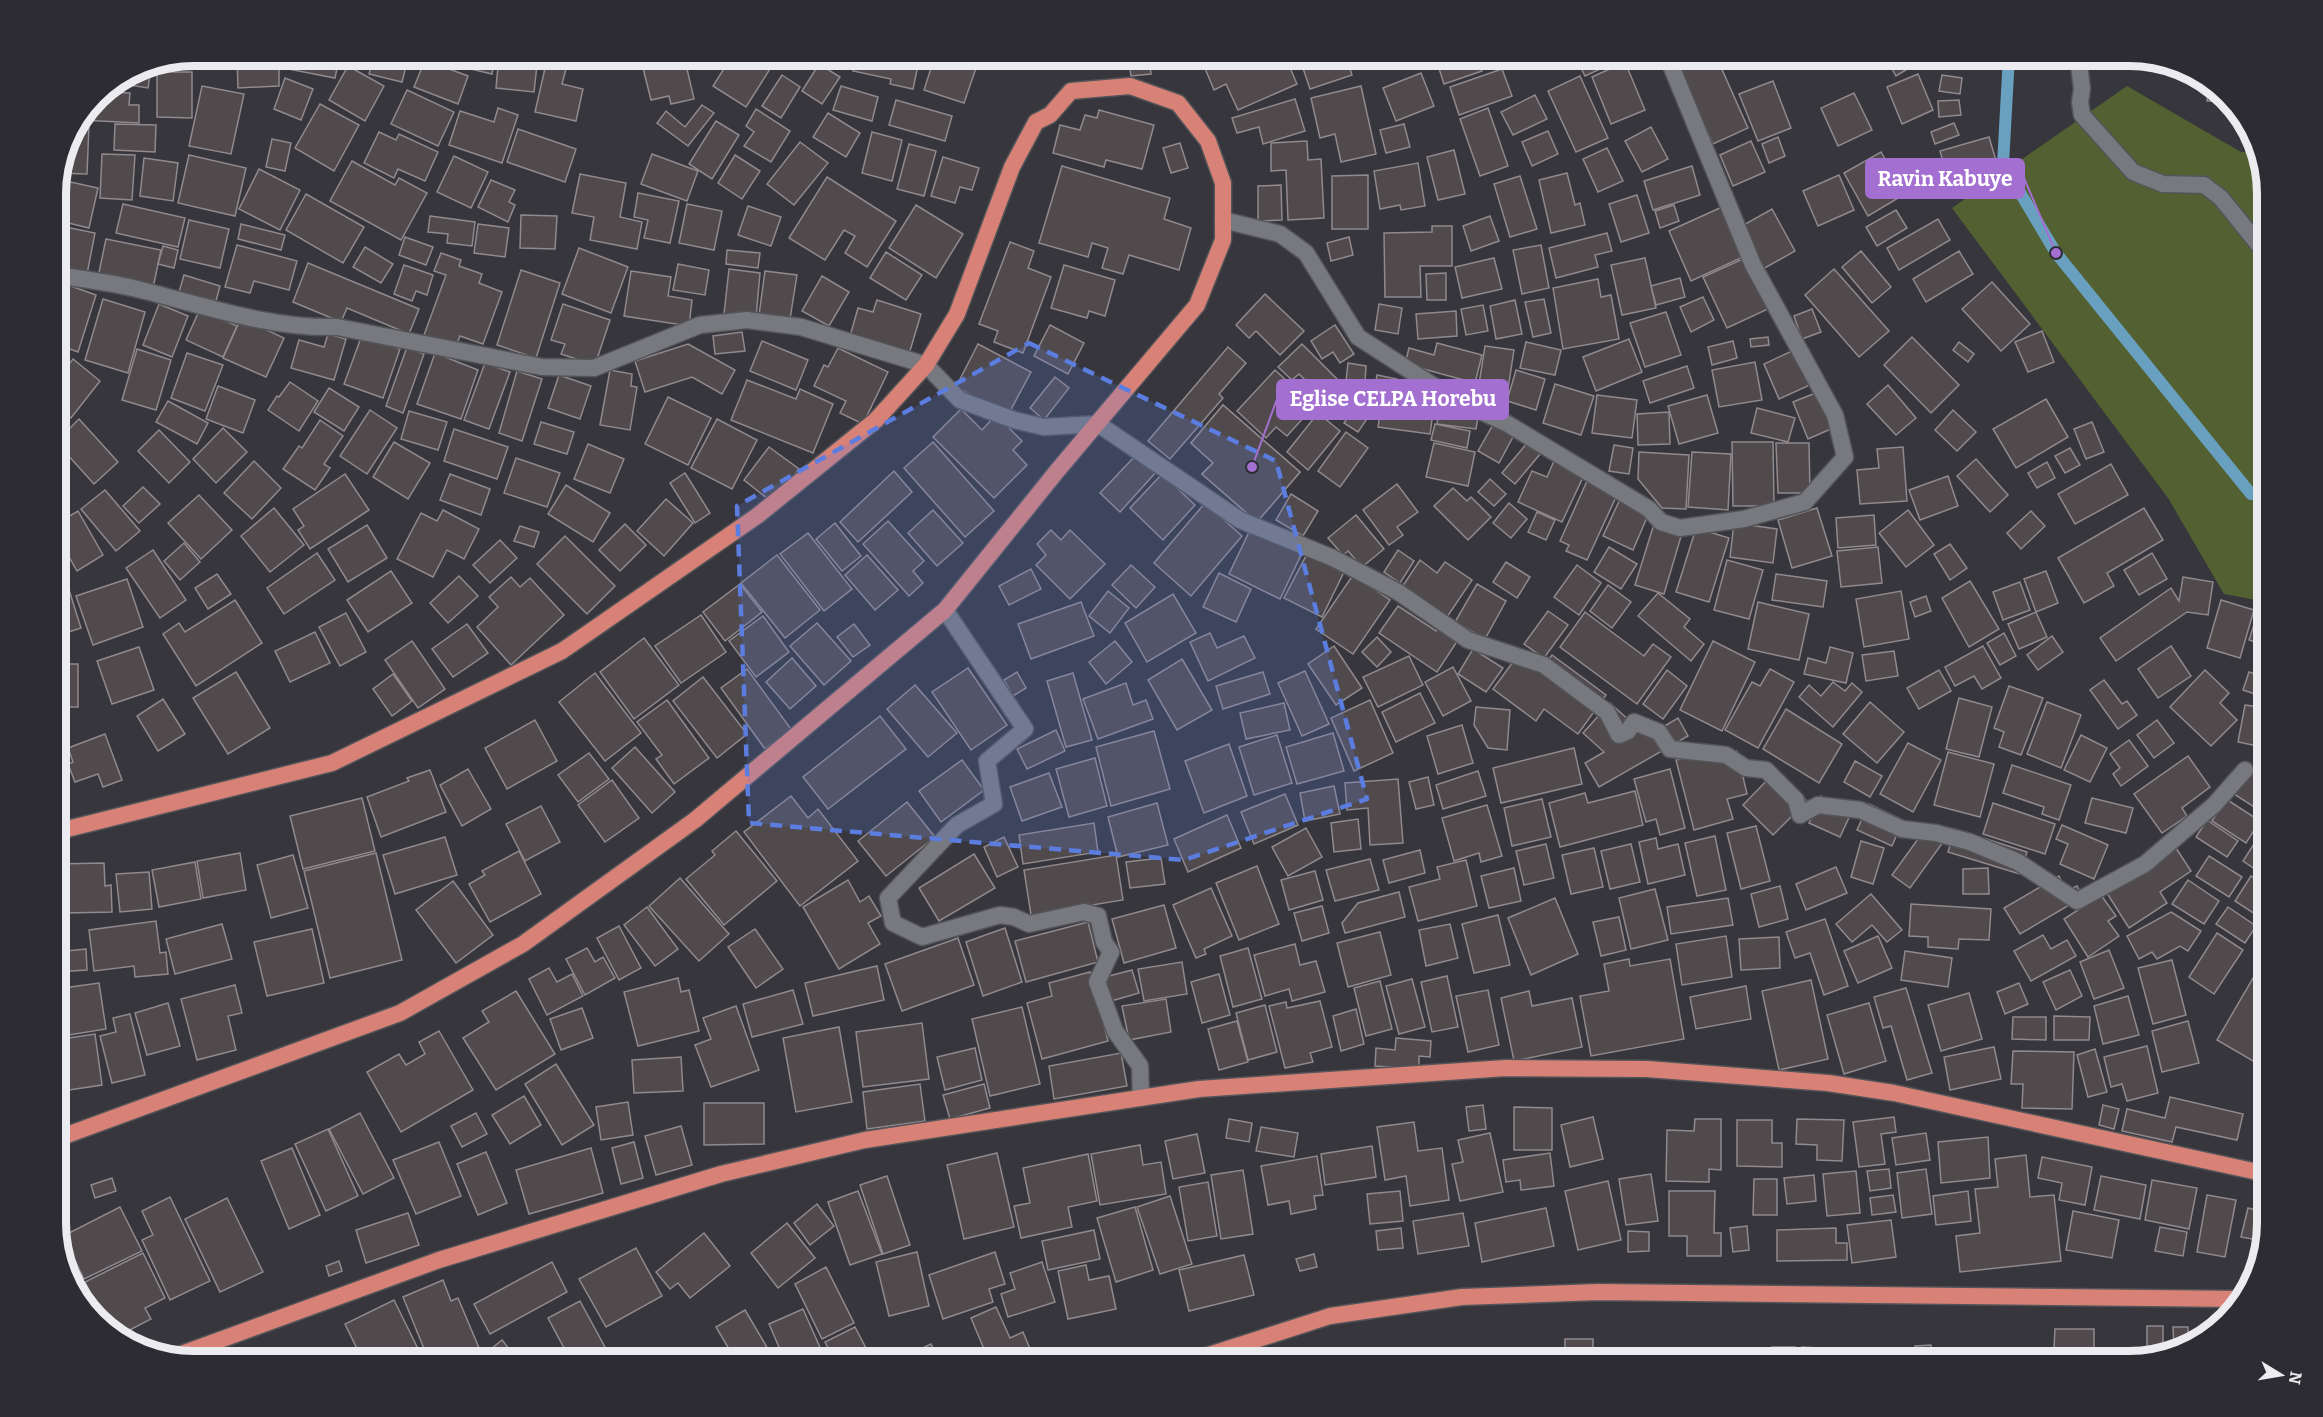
<svg xmlns="http://www.w3.org/2000/svg" width="2323" height="1417" font-family="Bitter,serif">
<style>
.green{fill:#536132}
.lines{fill:none;stroke-linecap:round;stroke-linejoin:round}
.stream{stroke:#69a0c0;stroke-width:12}
.building{fill:#504a4d;stroke:#90898d;stroke-width:1.5}
.minor-casing{stroke:#535458;stroke-width:19}
.trunk-casing{stroke:#535458;stroke-width:19}
.minor{stroke:#78787f;stroke-width:16}
.trunk{stroke:#d88177;stroke-width:16}
.marked{fill:#5b7ddf;fill-opacity:0.2;stroke:#5b7ddf;stroke-width:4.5;stroke-dasharray:12 8;stroke-linejoin:round}
.rim{fill:none;stroke:#ececf0;stroke-width:8}
.leader{fill:none;stroke:#a36fd0;stroke-width:2}
.callout-dot{fill:#a36fd0;stroke:#2c2c32;stroke-width:2}
.callout{fill:#a36fd0;stroke:#a36fd0;stroke-width:2}
.callout-label{font-size:21px;text-anchor:middle;font-weight:bold;fill:#fff}
</style>
<rect width="100%" height="100%" fill="#36363c"/>
<polygon class="green" points="2127,86 2241,152 2257,152 2267,186 2267,602 2224,594 2168,498 1952,208"/>
<g class="lines">
<polyline class="stream" points="2009,56 2003,164 2056,253 2251,494 2267,493"/>
</g>
<g class="building">
<polygon points="195,56 202,56 200,68 159,63"/>
<polygon points="209,56 230,56 227,66 208,61"/>
<polygon points="237,56 279,56 279,86 238,88"/>
<polygon points="291,56 321,56 339,59 335,78 288,69"/>
<polygon points="374,56 397,56 408,58 402,82 369,74"/>
<polygon points="419,56 457,56 455,64"/>
<polygon points="464,56 495,57 492,74 462,67"/>
<polygon points="499,56 538,56 534,92 496,88"/>
<polygon points="659,56 684,56 694,99 671,104 669,96 651,100 641,60"/>
<polygon points="732,56 749,56 770,69 746,107 713,86"/>
<polygon points="761,56 801,56 800,64"/>
<polygon points="830,56 849,56 847,62"/>
<polygon points="856,56 920,56 913,89 890,84 891,79 853,71"/>
<polygon points="935,56 976,68 964,103 924,90"/>
<polygon points="1040,56 1060,56 1041,60"/>
<polygon points="1128,56 1149,56 1151,74 1131,76"/>
<polygon points="1168,56 1189,56 1172,63"/>
<polygon points="1214,56 1285,56 1297,84 1238,110 1226,84 1214,90 1202,61"/>
<polygon points="1299,56 1346,56 1352,75 1310,89"/>
<polygon points="1435,56 1477,56 1482,71 1444,84"/>
<polygon points="1505,56 1530,56 1511,66"/>
<polygon points="1575,56 1618,56 1620,60 1585,76"/>
<polygon points="1673,56 1716,56 1748,128 1713,144"/>
<polygon points="1885,56 1911,56 1916,64 1896,76"/>
<polygon points="1940,56 1974,56 1972,69 1939,64"/>
<polygon points="425,60 468,76 458,104 414,87"/>
<polygon points="1625,62 1645,110 1611,124 1592,77"/>
<polygon points="546,64 566,69 562,84 583,89 576,121 535,112"/>
<polygon points="819,64 840,77 822,104 802,91"/>
<polygon points="348,66 384,86 365,121 329,100"/>
<polygon points="141,67 151,68 148,88 116,83"/>
<polygon points="1502,69 1512,96 1459,115 1450,87"/>
<polygon points="157,72 192,72 192,118 157,117"/>
<polygon points="1421,73 1434,106 1396,121 1383,88"/>
<polygon points="1918,74 1933,110 1902,124 1887,87"/>
<polygon points="782,75 800,87 781,118 762,106"/>
<polygon points="1942,75 1962,78 1960,94 1939,91"/>
<polygon points="1580,76 1608,138 1576,152 1548,91"/>
<polygon points="285,78 313,89 301,120 274,109"/>
<polygon points="1773,81 1791,128 1758,141 1739,94"/>
<polygon points="2208,85 2210,86 2225,101 2207,101"/>
<polygon points="202,86 244,94 231,154 189,146"/>
<polygon points="841,86 878,97 872,121 833,110"/>
<polygon points="1361,86 1376,154 1341,162 1335,134 1320,138 1311,98"/>
<polygon points="407,90 454,112 438,146 391,124"/>
<polygon points="103,92 130,93 129,105 139,105 139,123 81,120 96,96"/>
<polygon points="1854,93 1872,130 1838,146 1821,108"/>
<polygon points="1535,95 1547,119 1513,135 1501,112"/>
<polygon points="1295,99 1305,131 1263,144 1259,127 1237,133 1232,118"/>
<polygon points="896,100 952,116 945,141 889,125"/>
<polygon points="1959,100 1961,115 1939,117 1938,101"/>
<polygon points="320,104 359,125 334,171 295,148"/>
<polygon points="702,105 714,113 688,146 657,123 666,111 685,127"/>
<polygon points="498,108 518,115 502,163 449,145 460,111 494,122"/>
<polygon points="1488,108 1508,166 1480,176 1460,119"/>
<polygon points="756,109 790,131 771,162 744,146 754,132 746,126"/>
<polygon points="1099,110 1154,125 1142,169 1106,160 1104,167 1053,153 1060,125 1080,130 1085,115 1097,118"/>
<polygon points="828,113 860,133 846,157 813,137"/>
<polygon points="716,121 739,135 712,179 689,164"/>
<polygon points="1954,123 1959,135 1935,144 1931,132"/>
<polygon points="77,124 89,125 87,174 59,173 66,141"/>
<polygon points="115,124 156,125 155,152 114,150"/>
<polygon points="1404,124 1410,147 1386,153 1380,130"/>
<polygon points="1651,127 1668,159 1642,172 1625,141"/>
<polygon points="518,129 576,149 565,182 507,162"/>
<polygon points="1548,131 1558,154 1532,166 1522,142"/>
<polygon points="379,132 396,140 399,134 438,152 425,181 398,169 394,178 364,163"/>
<polygon points="872,132 902,140 892,181 862,173"/>
<polygon points="1778,137 1785,156 1769,163 1762,144"/>
<polygon points="1989,137 1997,164 1948,178 1940,151"/>
<polygon points="272,139 291,143 285,171 266,167"/>
<polygon points="1307,141 1308,160 1321,159 1324,218 1288,220 1286,170 1271,171 1271,143"/>
<polygon points="1751,141 1765,172 1733,186 1720,155"/>
<polygon points="800,142 828,163 794,205 767,184"/>
<polygon points="1180,143 1188,168 1171,173 1163,148"/>
<polygon points="909,144 936,151 924,196 897,189"/>
<polygon points="1607,148 1623,181 1598,192 1583,159"/>
<polygon points="1454,150 1465,194 1438,200 1427,157"/>
<polygon points="1881,152 1905,194 1868,216 1844,173"/>
<polygon points="102,154 135,155 132,200 100,198"/>
<polygon points="652,154 698,171 687,201 641,184"/>
<polygon points="189,155 246,168 235,216 178,203"/>
<polygon points="735,155 760,171 742,199 718,183"/>
<polygon points="454,156 488,172 471,208 437,192"/>
<polygon points="943,157 979,168 972,190 960,187 955,203 931,196"/>
<polygon points="144,158 178,163 173,201 140,196"/>
<polygon points="352,161 395,185 399,178 427,193 401,240 330,201"/>
<polygon points="1418,163 1425,206 1401,210 1400,205 1380,209 1374,171"/>
<polygon points="1062,166 1170,198 1164,219 1191,228 1179,270 1129,255 1123,274 1102,268 1108,248 1092,243 1088,257 1039,243"/>
<polygon points="1692,166 1700,195 1653,210 1644,181"/>
<polygon points="259,169 300,190 280,230 239,209"/>
<polygon points="1567,173 1575,205 1580,203 1585,225 1551,233 1539,180"/>
<polygon points="580,174 626,183 620,217 642,222 637,249 590,240 594,217 572,213"/>
<polygon points="1368,175 1368,229 1332,229 1332,176"/>
<polygon points="1839,175 1854,210 1818,226 1803,191"/>
<polygon points="1520,176 1537,229 1510,237 1494,184"/>
<polygon points="827,177 896,221 867,267 845,253 855,236 844,230 825,260 789,238"/>
<polygon points="57,179 98,188 89,228 56,220"/>
<polygon points="491,180 515,190 509,202 515,205 508,222 478,207"/>
<polygon points="1281,185 1282,220 1258,221 1258,186"/>
<polygon points="638,193 679,201 670,243 644,238 648,220 634,217"/>
<polygon points="306,194 364,227 343,263 286,230"/>
<polygon points="1637,195 1649,233 1621,242 1609,204"/>
<polygon points="123,204 185,218 178,247 116,233"/>
<polygon points="687,204 722,211 714,250 679,243"/>
<polygon points="916,205 963,234 936,278 889,248"/>
<polygon points="1674,205 1679,221 1660,228 1655,211"/>
<polygon points="748,206 781,217 771,246 738,235"/>
<polygon points="1722,207 1745,256 1691,281 1669,231"/>
<polygon points="1772,209 1795,251 1763,269 1740,227"/>
<polygon points="1896,210 1907,228 1877,246 1866,227"/>
<polygon points="521,215 557,216 555,249 520,248"/>
<polygon points="430,216 475,222 472,246 447,243 448,234 428,232"/>
<polygon points="1490,216 1499,241 1471,251 1463,226"/>
<polygon points="1938,219 1950,240 1899,270 1887,248"/>
<polygon points="189,220 229,229 220,268 180,259"/>
<polygon points="241,224 285,235 281,250 238,239"/>
<polygon points="478,224 509,228 505,257 474,253"/>
<polygon points="56,225 95,233 87,274 56,267"/>
<polygon points="1432,226 1452,226 1452,266 1420,266 1421,297 1385,297 1384,233 1432,232"/>
<polygon points="1607,233 1612,251 1595,255 1598,267 1556,278 1549,248"/>
<polygon points="405,237 433,247 426,265 399,255"/>
<polygon points="1349,237 1353,255 1331,261 1327,243"/>
<polygon points="106,239 161,250 153,288 98,277"/>
<polygon points="1010,242 1034,251 1028,268 1051,277 1023,353 994,342 998,331 979,324"/>
<polygon points="237,245 297,261 289,290 254,281 250,293 225,287"/>
<polygon points="1541,245 1549,288 1522,294 1513,250"/>
<polygon points="163,246 178,250 174,268 158,264"/>
<polygon points="365,247 393,264 381,283 353,267"/>
<polygon points="579,248 628,267 611,313 562,294"/>
<polygon points="727,250 760,253 758,268 726,264"/>
<polygon points="1861,251 1891,287 1872,303 1842,267"/>
<polygon points="1959,251 1973,274 1926,302 1913,279"/>
<polygon points="886,252 922,275 906,300 870,278"/>
<polygon points="441,253 461,260 459,266 482,274 479,283 502,292 483,344 460,336 456,346 424,335 446,275 434,271"/>
<polygon points="1494,258 1502,289 1462,298 1455,267"/>
<polygon points="1645,258 1656,308 1622,315 1611,265"/>
<polygon points="1745,258 1768,309 1727,328 1703,277"/>
<polygon points="308,263 419,309 409,334 347,308 341,322 293,302"/>
<polygon points="678,264 709,270 705,295 673,290"/>
<polygon points="404,265 433,275 427,295 416,291 412,301 394,294"/>
<polygon points="1064,265 1115,280 1105,316 1089,311 1087,318 1051,308"/>
<polygon points="729,269 760,273 756,317 724,314"/>
<polygon points="1834,269 1889,331 1859,357 1805,295"/>
<polygon points="521,270 560,283 536,358 497,345"/>
<polygon points="631,271 671,277 668,296 692,300 689,326 624,316"/>
<polygon points="765,271 797,275 790,319 759,315"/>
<polygon points="1446,273 1446,300 1427,300 1426,274"/>
<polygon points="184,275 220,286 216,301 179,292"/>
<polygon points="822,276 849,292 829,326 802,311"/>
<polygon points="1680,278 1685,297 1656,305 1651,286"/>
<polygon points="1598,279 1601,297 1611,295 1619,339 1563,349 1553,288"/>
<polygon points="56,280 65,283 56,311"/>
<polygon points="1992,282 2030,324 2001,351 1962,309"/>
<polygon points="68,285 96,295 78,352 56,344 56,321"/>
<polygon points="1265,294 1304,331 1280,355 1256,331 1249,338 1236,325"/>
<polygon points="1703,297 1714,320 1691,332 1680,307"/>
<polygon points="103,299 145,312 128,373 85,360"/>
<polygon points="1544,299 1551,333 1533,337 1525,302"/>
<polygon points="877,300 921,314 909,354 850,336 858,308 873,312"/>
<polygon points="1515,300 1522,334 1496,339 1490,306"/>
<polygon points="159,304 188,316 172,357 143,345"/>
<polygon points="563,304 610,320 595,365 561,354 565,344 551,340"/>
<polygon points="1379,304 1402,308 1398,334 1375,330"/>
<polygon points="1483,305 1488,331 1466,335 1461,309"/>
<polygon points="200,309 237,326 223,357 186,340"/>
<polygon points="1812,309 1821,332 1802,339 1794,316"/>
<polygon points="1456,311 1457,336 1418,339 1416,314"/>
<polygon points="1666,312 1681,355 1645,367 1630,323"/>
<polygon points="241,318 284,338 266,377 223,358"/>
<polygon points="1050,325 1084,343 1068,374 1034,356"/>
<polygon points="1335,325 1354,354 1340,363 1333,352 1322,359 1311,341"/>
<polygon points="2042,331 2054,362 2028,372 2015,342"/>
<polygon points="742,332 745,351 715,354 713,336"/>
<polygon points="328,334 346,339 334,380 291,368 299,340 324,347"/>
<polygon points="362,335 400,349 383,398 344,384"/>
<polygon points="1768,337 1769,345 1751,347 1750,339"/>
<polygon points="1912,337 1959,385 1931,413 1884,365"/>
<polygon points="1629,339 1642,372 1596,391 1583,357"/>
<polygon points="762,341 808,360 796,390 750,371"/>
<polygon points="1733,341 1737,358 1712,365 1708,347"/>
<polygon points="1526,342 1561,350 1555,375 1520,368"/>
<polygon points="1959,342 1974,354 1968,362 1953,350"/>
<polygon points="1437,343 1482,355 1475,383 1405,364 1409,348 1434,355"/>
<polygon points="688,344 735,370 722,394 692,377 645,392 635,361"/>
<polygon points="978,344 1031,372 1008,415 956,387"/>
<polygon points="1302,344 1354,396 1331,417 1321,407 1327,401 1318,393 1311,400 1299,388 1306,381 1299,374 1292,380 1278,367"/>
<polygon points="1485,346 1514,350 1508,389 1479,384"/>
<polygon points="407,347 424,354 403,413 386,406"/>
<polygon points="1228,347 1246,363 1219,394 1223,398 1170,459 1148,441"/>
<polygon points="838,348 888,372 863,424 840,413 846,401 814,386 824,365 828,367"/>
<polygon points="137,349 171,360 156,410 122,400"/>
<polygon points="1794,350 1810,385 1779,399 1764,364"/>
<polygon points="187,353 223,365 205,411 171,398"/>
<polygon points="435,353 478,370 461,419 417,404"/>
<polygon points="73,359 100,381 71,418 56,406 56,381"/>
<polygon points="1755,362 1762,400 1719,407 1712,370"/>
<polygon points="485,363 510,372 489,429 464,420"/>
<polygon points="1348,363 1366,366 1365,383 1346,381"/>
<polygon points="1687,366 1694,388 1650,403 1643,381"/>
<polygon points="610,370 632,374 631,386 637,387 630,430 600,425"/>
<polygon points="1275,370 1314,406 1287,436 1276,427 1266,438 1237,411"/>
<polygon points="1516,370 1545,379 1536,410 1507,401"/>
<polygon points="517,371 542,379 522,441 499,433"/>
<polygon points="559,375 591,386 580,419 548,408"/>
<polygon points="1377,375 1397,379 1393,404 1373,401"/>
<polygon points="1055,377 1069,388 1044,420 1030,408"/>
<polygon points="747,380 796,399 800,389 833,404 813,453 731,420"/>
<polygon points="290,382 318,401 299,431 268,410 277,396 279,397"/>
<polygon points="1555,384 1594,396 1581,435 1543,423"/>
<polygon points="1888,385 1916,418 1896,435 1867,404"/>
<polygon points="218,386 255,400 243,433 206,419"/>
<polygon points="329,388 359,407 344,431 314,412"/>
<polygon points="1818,392 1833,428 1808,439 1793,402"/>
<polygon points="1597,395 1637,400 1632,438 1592,433"/>
<polygon points="1707,395 1718,433 1679,444 1668,406"/>
<polygon points="668,397 711,418 688,465 645,444"/>
<polygon points="2046,399 2068,437 2016,468 1993,429"/>
<polygon points="1359,400 1373,410 1358,432 1344,423"/>
<polygon points="1399,400 1434,406 1430,434 1378,427 1381,409 1397,411"/>
<polygon points="168,401 208,423 197,444 156,422"/>
<polygon points="1223,405 1300,472 1257,522 1202,474 1213,463 1191,443"/>
<polygon points="1223,405 1300,472 1257,522 1202,474 1213,463 1191,443"/>
<polygon points="1439,405 1479,412 1476,429 1437,424"/>
<polygon points="1757,408 1795,418 1788,442 1751,433"/>
<polygon points="961,409 982,430 996,415 1022,441 1013,450 1027,465 994,498 933,437"/>
<polygon points="370,410 397,428 367,474 340,456"/>
<polygon points="1953,410 1976,432 1957,451 1935,430"/>
<polygon points="409,411 447,422 438,450 401,439"/>
<polygon points="1669,412 1670,444 1638,445 1637,414"/>
<polygon points="1318,413 1340,431 1308,470 1287,452"/>
<polygon points="79,419 118,462 94,484 56,442"/>
<polygon points="717,419 757,440 732,489 691,468"/>
<polygon points="320,420 343,436 324,464 330,468 315,490 283,469 299,446 302,448"/>
<polygon points="541,422 574,432 567,454 534,444"/>
<polygon points="2092,422 2104,452 2086,459 2074,429"/>
<polygon points="1494,423 1514,435 1499,463 1478,451"/>
<polygon points="1435,424 1470,431 1467,448 1431,440"/>
<polygon points="223,428 247,452 216,483 193,459"/>
<polygon points="454,429 508,447 497,479 444,461"/>
<polygon points="159,430 190,462 169,483 138,451"/>
<polygon points="1346,432 1368,448 1340,487 1318,471"/>
<polygon points="394,442 430,463 408,499 373,477"/>
<polygon points="933,442 994,511 965,537 904,468"/>
<polygon points="1528,442 1541,453 1515,484 1502,473"/>
<polygon points="1732,442 1773,442 1774,506 1733,506"/>
<polygon points="1434,443 1475,452 1468,486 1426,477"/>
<polygon points="1776,443 1809,443 1810,493 1778,493"/>
<polygon points="588,444 624,459 610,493 574,479"/>
<polygon points="1614,445 1633,448 1629,474 1609,471"/>
<polygon points="769,447 799,469 773,503 744,480"/>
<polygon points="1903,447 1907,501 1860,504 1857,470 1879,468 1877,449"/>
<polygon points="2070,448 2080,465 2065,473 2055,456"/>
<polygon points="1639,452 1689,455 1686,509 1662,508 1638,479"/>
<polygon points="1692,452 1731,454 1728,510 1688,507"/>
<polygon points="1137,454 1157,471 1120,512 1100,493"/>
<polygon points="516,458 560,473 547,507 504,493"/>
<polygon points="1976,459 2008,495 1990,512 1957,476"/>
<polygon points="254,461 281,488 252,519 224,493"/>
<polygon points="1554,461 1584,475 1562,522 1518,502 1532,471 1547,477"/>
<polygon points="2047,462 2055,478 2037,488 2028,473"/>
<polygon points="2111,464 2128,495 2075,524 2058,494"/>
<polygon points="894,471 912,492 858,542 840,522"/>
<polygon points="685,473 710,513 695,523 670,483"/>
<polygon points="345,474 369,510 310,549 298,530 304,526 293,509"/>
<polygon points="450,474 490,489 481,515 440,500"/>
<polygon points="1162,474 1195,505 1163,540 1130,508"/>
<polygon points="1948,476 1958,506 1920,520 1909,490"/>
<polygon points="1490,479 1506,494 1494,506 1478,492"/>
<polygon points="1587,481 1617,495 1587,560 1566,551 1569,545 1560,541"/>
<polygon points="1397,484 1418,512 1397,527 1403,535 1389,545 1363,510"/>
<polygon points="566,485 610,513 593,542 548,514"/>
<polygon points="143,487 160,504 139,523 123,506"/>
<polygon points="1453,488 1467,501 1471,497 1491,517 1468,540 1434,506"/>
<polygon points="105,490 140,531 116,551 81,509"/>
<polygon points="1291,494 1318,511 1303,536 1276,520"/>
<polygon points="199,495 232,530 201,559 168,523"/>
<polygon points="1621,497 1648,515 1633,550 1603,536"/>
<polygon points="666,499 693,523 664,556 637,531"/>
<polygon points="1205,503 1242,536 1191,596 1154,563"/>
<polygon points="1509,503 1527,519 1511,538 1493,523"/>
<polygon points="274,508 304,545 270,572 241,536"/>
<polygon points="1817,508 1832,556 1792,568 1778,520"/>
<polygon points="2144,508 2163,540 2107,573 2114,586 2084,603 2058,558"/>
<polygon points="443,510 479,529 464,559 447,550 433,577 397,559 421,513 437,521"/>
<polygon points="933,510 963,543 937,566 908,533"/>
<polygon points="1908,510 1934,545 1906,567 1879,533"/>
<polygon points="78,511 103,555 77,571 56,534 56,524"/>
<polygon points="2031,511 2045,526 2021,549 2007,533"/>
<polygon points="1537,512 1555,520 1546,540 1528,532"/>
<polygon points="1356,515 1384,549 1362,567 1348,551 1343,555 1328,538"/>
<polygon points="1874,515 1876,545 1838,548 1836,518"/>
<polygon points="888,521 924,561 913,571 923,583 909,596 863,544"/>
<polygon points="835,523 861,556 842,571 816,539"/>
<polygon points="1734,523 1777,529 1773,563 1730,557"/>
<polygon points="625,524 646,545 620,571 599,550"/>
<polygon points="1654,524 1682,533 1664,594 1635,585"/>
<polygon points="367,525 387,558 348,582 328,549"/>
<polygon points="520,526 539,532 534,547 514,541"/>
<polygon points="1251,528 1302,553 1280,599 1229,574"/>
<polygon points="1696,528 1729,538 1709,602 1676,592"/>
<polygon points="1051,530 1061,540 1070,530 1105,564 1070,599 1036,565 1046,555 1037,544"/>
<polygon points="808,533 852,589 824,611 780,554"/>
<polygon points="565,536 615,586 587,614 537,564"/>
<polygon points="500,540 517,558 490,583 473,565"/>
<polygon points="56,541 69,566 56,573"/>
<polygon points="184,543 200,562 180,580 164,561"/>
<polygon points="1950,544 1967,568 1950,580 1934,554"/>
<polygon points="1609,547 1637,564 1621,589 1594,572"/>
<polygon points="1878,547 1882,583 1841,587 1837,551"/>
<polygon points="153,550 186,600 160,618 126,568"/>
<polygon points="1398,550 1414,561 1400,583 1384,572"/>
<polygon points="317,553 335,580 284,614 267,588"/>
<polygon points="2152,553 2167,579 2139,595 2124,570"/>
<polygon points="1307,554 1344,572 1322,617 1284,598"/>
<polygon points="777,555 820,610 785,638 741,583"/>
<polygon points="867,555 898,590 875,610 845,575"/>
<polygon points="1420,560 1437,573 1445,562 1472,580 1447,617 1402,587"/>
<polygon points="1727,560 1763,570 1749,619 1714,610"/>
<polygon points="1506,562 1530,577 1517,598 1493,582"/>
<polygon points="1131,565 1155,587 1136,608 1112,585"/>
<polygon points="1577,565 1601,583 1579,615 1554,597"/>
<polygon points="1031,569 1041,589 1009,605 999,586"/>
<polygon points="391,571 412,603 368,632 347,600"/>
<polygon points="2046,571 2058,603 2036,612 2024,579"/>
<polygon points="1219,573 1251,589 1236,622 1203,607"/>
<polygon points="217,574 231,594 208,609 195,588"/>
<polygon points="1776,574 1827,581 1823,607 1772,600"/>
<polygon points="1353,575 1390,600 1353,654 1316,629"/>
<polygon points="459,576 478,596 448,623 430,603"/>
<polygon points="65,577 81,628 56,636 56,580"/>
<polygon points="511,577 520,587 530,578 564,615 511,665 477,627 498,607 489,597"/>
<polygon points="2183,577 2213,582 2208,615 2187,612 2116,661 2100,638 2171,588 2179,601"/>
<polygon points="127,579 143,627 93,645 76,596"/>
<polygon points="1970,581 1999,629 1969,647 1942,598"/>
<polygon points="2020,582 2030,610 2003,620 1993,592"/>
<polygon points="740,584 762,612 725,641 703,612"/>
<polygon points="1477,584 1506,601 1485,639 1455,622"/>
<polygon points="1608,585 1631,602 1612,628 1590,611"/>
<polygon points="1108,591 1129,608 1110,633 1089,616"/>
<polygon points="1901,591 1909,639 1864,647 1856,599"/>
<polygon points="1658,593 1690,619 1684,627 1704,644 1691,661 1638,616"/>
<polygon points="1173,594 1196,633 1147,662 1125,623"/>
<polygon points="1926,596 1931,611 1915,617 1910,602"/>
<polygon points="235,600 262,643 196,686 163,634 179,623 185,632"/>
<polygon points="2221,600 2254,610 2240,658 2207,648"/>
<polygon points="1081,602 1094,636 1031,659 1018,624"/>
<polygon points="1758,602 1809,614 1799,660 1748,649"/>
<polygon points="1398,606 1436,631 1438,627 1458,640 1437,672 1379,633"/>
<polygon points="2260,606 2267,608 2267,646 2249,640"/>
<polygon points="1548,611 1568,625 1544,658 1524,644"/>
<polygon points="1585,612 1644,656 1653,644 1671,657 1637,704 1560,647"/>
<polygon points="2036,612 2047,637 2019,649 2008,624"/>
<polygon points="346,613 366,652 340,666 319,627"/>
<polygon points="701,615 726,652 681,683 655,646"/>
<polygon points="763,616 789,652 756,677 729,641"/>
<polygon points="817,623 851,661 824,685 790,646"/>
<polygon points="467,624 488,653 453,677 432,649"/>
<polygon points="854,624 870,645 853,657 837,637"/>
<polygon points="315,632 330,663 290,682 275,651"/>
<polygon points="1210,633 1217,648 1244,636 1255,658 1208,681 1190,642"/>
<polygon points="2004,633 2016,656 2000,665 1987,643"/>
<polygon points="2052,636 2063,652 2038,670 2027,655"/>
<polygon points="1377,637 1391,652 1377,667 1362,652"/>
<polygon points="644,638 679,685 634,719 600,672"/>
<polygon points="412,641 445,689 418,708 385,660"/>
<polygon points="1115,641 1132,662 1106,684 1089,662"/>
<polygon points="1713,641 1755,662 1722,731 1680,710"/>
<polygon points="1334,646 1362,688 1336,705 1308,664"/>
<polygon points="1983,646 2001,678 1982,689 1974,676 1955,686 1945,667"/>
<polygon points="2171,646 2191,676 2158,698 2138,669"/>
<polygon points="139,647 154,690 112,704 97,661"/>
<polygon points="1830,647 1853,653 1846,683 1804,674 1808,658 1826,663"/>
<polygon points="1473,649 1503,668 1486,692 1458,674"/>
<polygon points="1521,651 1543,667 1552,655 1606,695 1578,734 1544,709 1536,721 1493,689"/>
<polygon points="1894,651 1898,676 1866,681 1862,655"/>
<polygon points="1409,656 1423,685 1378,707 1363,677"/>
<polygon points="792,658 816,686 790,709 766,682"/>
<polygon points="1182,659 1212,710 1177,730 1148,680"/>
<rect x="56" y="664" width="22" height="43"/>
<polygon points="1453,667 1471,701 1443,716 1425,682"/>
<polygon points="968,668 1007,725 971,750 932,692"/>
<polygon points="747,669 791,729 765,749 721,688"/>
<polygon points="1770,669 1794,682 1758,748 1725,730 1752,682 1760,686"/>
<polygon points="1667,670 1687,686 1663,719 1643,704"/>
<polygon points="1939,670 1951,691 1919,709 1907,688"/>
<polygon points="2205,670 2229,693 2220,703 2237,720 2211,746 2170,707"/>
<polygon points="1305,671 1329,724 1302,736 1278,683"/>
<polygon points="236,672 270,728 228,754 193,698"/>
<polygon points="1017,672 1026,688 1013,696 1004,680"/>
<polygon points="1263,672 1270,694 1223,709 1216,686"/>
<polygon points="2249,672 2267,677 2267,698 2243,690"/>
<polygon points="595,673 641,733 605,761 559,702"/>
<polygon points="1073,673 1092,740 1066,747 1047,681"/>
<polygon points="393,674 412,701 392,716 373,689"/>
<polygon points="703,677 747,734 717,758 673,701"/>
<polygon points="2104,680 2122,704 2127,701 2137,715 2118,729 2090,690"/>
<polygon points="1833,682 1845,691 1852,683 1862,692 1833,727 1799,697 1809,685 1821,696"/>
<polygon points="1126,683 1133,705 1146,700 1153,719 1098,739 1083,699"/>
<polygon points="915,685 957,733 928,757 887,709"/>
<polygon points="2009,686 2043,698 2021,755 1999,747 2004,732 1994,728"/>
<polygon points="1420,693 1435,723 1396,742 1382,712"/>
<polygon points="1959,698 1992,707 1979,757 1946,749"/>
<polygon points="163,699 185,734 158,751 137,716"/>
<polygon points="667,700 709,758 674,784 656,759 662,755 637,722"/>
<polygon points="1370,700 1393,753 1354,771 1331,718"/>
<polygon points="1870,702 1904,732 1877,763 1843,734"/>
<polygon points="2047,702 2081,715 2061,768 2027,754"/>
<polygon points="1284,703 1290,730 1246,739 1240,713"/>
<polygon points="1610,703 1641,731 1658,730 1678,718 1688,736 1599,787 1585,763 1604,752 1583,733"/>
<polygon points="2245,705 2266,708 2267,748 2238,742"/>
<polygon points="1476,707 1510,710 1507,750 1488,748 1474,725"/>
<polygon points="1786,709 1842,744 1819,783 1763,749"/>
<polygon points="880,716 906,749 828,809 803,777"/>
<polygon points="535,720 557,761 507,789 485,748"/>
<polygon points="2157,720 2174,743 2154,758 2137,735"/>
<polygon points="1462,725 1473,763 1438,774 1427,736"/>
<polygon points="1056,730 1065,751 1027,769 1017,749"/>
<polygon points="1154,731 1170,789 1111,806 1096,747"/>
<polygon points="1333,733 1344,771 1297,784 1286,747"/>
<polygon points="105,734 122,780 103,787 98,774 75,782 68,764 73,762 68,748"/>
<polygon points="1277,735 1292,783 1254,795 1239,747"/>
<polygon points="2081,735 2107,748 2090,782 2064,770"/>
<polygon points="2129,740 2148,766 2121,786 2113,774 2120,768 2110,754"/>
<polygon points="1908,743 1941,760 1913,812 1880,794"/>
<polygon points="1229,744 1247,796 1204,813 1185,761"/>
<polygon points="635,747 675,792 652,813 612,768"/>
<polygon points="1574,748 1582,784 1501,803 1493,768"/>
<polygon points="1715,750 1717,756 1737,751 1747,794 1727,799 1733,819 1694,830 1676,760"/>
<polygon points="1948,752 1994,764 1980,817 1934,805"/>
<polygon points="589,753 609,779 578,802 558,775"/>
<polygon points="2188,756 2210,787 2182,808 2187,816 2162,833 2134,794"/>
<polygon points="1095,758 1107,806 1069,817 1056,769"/>
<polygon points="962,760 984,790 941,822 919,791"/>
<polygon points="1855,761 1882,776 1870,797 1844,782"/>
<polygon points="2012,765 2071,785 2059,820 2042,814 2044,807 2003,793"/>
<polygon points="468,769 491,809 462,826 440,785"/>
<polygon points="1670,769 1685,828 1660,835 1656,819 1646,822 1634,779"/>
<polygon points="430,770 446,812 381,837 367,797 409,781 407,778"/>
<polygon points="1478,771 1486,796 1443,809 1436,785"/>
<polygon points="1776,771 1807,801 1773,835 1743,805"/>
<polygon points="2248,772 2267,785 2267,810 2265,814 2234,794"/>
<polygon points="1049,773 1062,807 1022,821 1010,787"/>
<polygon points="1428,777 1434,805 1416,809 1409,782"/>
<polygon points="1398,779 1403,843 1370,845 1368,808 1347,810 1345,783"/>
<polygon points="612,780 639,818 605,842 578,805"/>
<polygon points="1334,786 1340,814 1305,821 1300,793"/>
<polygon points="1635,791 1643,825 1560,847 1549,803 1585,793 1588,803"/>
<polygon points="1285,794 1298,825 1254,844 1241,812"/>
<polygon points="791,796 808,818 818,809 858,861 800,906 744,832"/>
<polygon points="1821,796 1852,811 1840,837 1809,823"/>
<polygon points="362,798 375,851 303,869 290,816"/>
<polygon points="2092,798 2133,808 2126,833 2085,823"/>
<polygon points="1542,799 1551,837 1512,846 1504,808"/>
<polygon points="2226,799 2260,821 2246,843 2212,821"/>
<polygon points="907,802 935,837 886,876 858,841"/>
<polygon points="1157,803 1168,845 1118,857 1108,817"/>
<polygon points="1993,803 2055,824 2045,854 1983,834"/>
<polygon points="1869,804 1903,820 1892,846 1857,830"/>
<polygon points="1487,805 1502,856 1481,862 1479,853 1454,861 1442,818"/>
<polygon points="541,806 560,842 525,861 506,824"/>
<polygon points="1227,815 1241,848 1188,872 1174,839"/>
<polygon points="1358,819 1361,849 1334,852 1331,823"/>
<polygon points="2207,820 2238,841 2227,857 2196,837"/>
<polygon points="1094,823 1098,852 1023,864 1019,835"/>
<polygon points="1928,825 1946,838 1910,888 1892,875"/>
<polygon points="2062,825 2108,845 2094,879 2060,864 2068,844 2056,839"/>
<polygon points="1756,826 1770,881 1741,889 1727,833"/>
<polygon points="1306,828 1322,857 1288,876 1272,847"/>
<polygon points="1955,829 2027,852 2020,874 1948,852"/>
<polygon points="736,831 777,881 724,925 686,879 715,855 712,851"/>
<polygon points="1715,836 1726,890 1697,896 1685,843"/>
<polygon points="445,837 457,875 395,894 383,855"/>
<polygon points="1004,837 1018,867 997,877 984,847"/>
<polygon points="1656,838 1658,849 1678,844 1685,875 1648,884 1639,842"/>
<polygon points="2257,839 2267,846 2267,877 2243,861"/>
<polygon points="1861,841 1884,848 1873,884 1851,877"/>
<polygon points="1546,844 1554,878 1524,885 1516,851"/>
<polygon points="1631,844 1640,882 1610,889 1601,851"/>
<polygon points="2174,845 2191,871 2160,892 2167,903 2129,928 2105,890"/>
<polygon points="1594,848 1603,887 1571,894 1562,855"/>
<polygon points="1420,850 1425,873 1389,883 1383,860"/>
<polygon points="519,851 541,894 490,922 469,884 485,875 482,871"/>
<polygon points="240,853 246,890 203,898 197,861"/>
<polygon points="376,853 402,960 330,978 304,871"/>
<polygon points="974,854 995,888 939,921 919,888"/>
<polygon points="293,855 308,908 271,918 257,865"/>
<polygon points="1116,855 1123,900 1031,915 1024,870"/>
<polygon points="2209,856 2242,877 2229,897 2196,876"/>
<polygon points="1161,858 1165,884 1130,888 1126,862"/>
<polygon points="1370,859 1379,890 1335,901 1326,870"/>
<polygon points="1466,860 1477,906 1418,921 1409,887 1440,879 1437,867"/>
<polygon points="195,862 201,899 159,907 152,870"/>
<polygon points="104,863 105,886 111,885 112,912 66,913 67,942 56,943 56,864"/>
<polygon points="1257,866 1279,924 1239,940 1216,883"/>
<polygon points="1836,867 1847,893 1806,910 1796,884"/>
<polygon points="1514,868 1521,901 1489,908 1481,876"/>
<polygon points="1988,868 1989,894 1963,894 1963,869"/>
<polygon points="1315,871 1323,900 1289,910 1281,880"/>
<polygon points="149,872 152,909 120,912 116,874"/>
<polygon points="2059,876 2067,891 2077,886 2083,897 2020,934 2004,908"/>
<polygon points="2251,876 2267,886 2267,908 2261,918 2235,901"/>
<polygon points="680,878 729,934 699,961 649,906"/>
<polygon points="848,880 860,902 869,896 881,916 868,923 880,944 839,969 803,907"/>
<polygon points="2188,880 2219,901 2204,924 2172,904"/>
<polygon points="453,881 493,935 456,963 416,910"/>
<polygon points="1780,886 1788,919 1759,927 1751,894"/>
<polygon points="1211,888 1232,936 1204,949 1206,954 1196,958 1173,905"/>
<polygon points="1655,889 1668,940 1631,949 1619,898"/>
<polygon points="1399,892 1405,917 1345,933 1342,923 1358,903"/>
<polygon points="1871,894 1902,930 1887,942 1872,925 1852,942 1836,924"/>
<polygon points="2101,895 2116,916 2108,921 2119,936 2088,957 2064,919"/>
<polygon points="1555,898 1578,954 1531,975 1508,918"/>
<polygon points="1728,898 1733,925 1671,934 1667,907"/>
<polygon points="1911,904 1991,909 1989,940 1959,939 1958,949 1928,947 1928,937 1909,936"/>
<polygon points="1164,905 1176,948 1124,963 1112,919"/>
<polygon points="1322,906 1329,933 1302,941 1294,913"/>
<polygon points="647,907 678,949 655,966 624,925"/>
<polygon points="2228,907 2256,926 2245,943 2216,924"/>
<polygon points="2171,912 2201,931 2188,951 2180,946 2157,959 2152,952 2139,959 2127,936"/>
<polygon points="1498,915 1510,965 1474,973 1462,924"/>
<polygon points="1619,917 1626,950 1601,956 1593,922"/>
<polygon points="1825,919 1848,986 1824,995 1810,953 1795,958 1786,932"/>
<polygon points="156,921 160,953 166,952 168,974 135,977 134,966 94,971 89,930"/>
<polygon points="1088,922 1098,962 1026,982 1015,941"/>
<polygon points="222,924 232,959 175,974 166,939"/>
<polygon points="1450,924 1458,958 1426,966 1419,930"/>
<polygon points="619,926 641,968 619,980 597,938"/>
<polygon points="1005,928 1022,982 983,996 966,942"/>
<polygon points="312,929 324,983 267,996 254,942"/>
<polygon points="755,929 783,969 756,988 728,947"/>
<polygon points="1380,932 1391,975 1348,987 1337,943"/>
<polygon points="2217,933 2243,950 2214,994 2189,977"/>
<polygon points="2043,935 2051,949 2067,940 2076,956 2031,981 2014,951"/>
<polygon points="1726,936 1732,977 1682,985 1676,944"/>
<polygon points="1878,936 1892,968 1858,983 1844,951"/>
<polygon points="1779,937 1780,968 1741,970 1739,939"/>
<polygon points="958,938 974,985 902,1011 885,964"/>
<polygon points="1295,944 1300,965 1316,961 1325,992 1292,1001 1289,989 1265,996 1254,955"/>
<polygon points="587,948 595,962 603,957 615,978 585,995 566,959"/>
<polygon points="1248,948 1262,999 1233,1007 1220,956"/>
<polygon points="86,949 87,970 56,972 56,952"/>
<polygon points="2109,950 2124,988 2094,999 2080,962"/>
<polygon points="1905,951 1952,958 1948,987 1901,980"/>
<polygon points="2267,954 2267,1063 2265,1068 2217,1040"/>
<polygon points="1629,959 1630,966 1670,959 1684,1039 1591,1056 1580,996 1609,991 1604,964"/>
<polygon points="2172,960 2186,1015 2153,1024 2138,968"/>
<polygon points="1182,962 1187,994 1144,1001 1138,969"/>
<polygon points="877,966 884,1000 813,1016 805,983"/>
<polygon points="549,968 557,982 572,974 583,996 547,1015 529,979"/>
<polygon points="1132,970 1139,993 1111,1001 1105,977"/>
<polygon points="2070,970 2082,996 2056,1010 2043,982"/>
<polygon points="1090,972 1108,1041 1042,1059 1027,1003 1052,996 1049,983"/>
<polygon points="1219,974 1230,1015 1202,1023 1191,982"/>
<polygon points="1447,976 1458,1027 1432,1032 1421,982"/>
<polygon points="678,978 681,992 689,990 699,1031 638,1046 624,992"/>
<polygon points="1412,979 1425,1027 1399,1034 1386,986"/>
<polygon points="1811,980 1828,1059 1779,1070 1762,991"/>
<polygon points="1380,981 1392,1029 1366,1036 1354,988"/>
<polygon points="99,983 106,1029 56,1037 56,989"/>
<polygon points="2019,983 2028,1004 2005,1014 1997,992"/>
<polygon points="235,985 242,1013 228,1016 236,1050 197,1060 181,999"/>
<polygon points="1746,986 1751,1019 1696,1029 1690,997"/>
<polygon points="1906,988 1932,1073 1907,1080 1891,1026 1883,1028 1874,997"/>
<polygon points="793,990 803,1024 752,1037 743,1004"/>
<polygon points="1488,990 1499,1045 1468,1052 1456,996"/>
<polygon points="516,991 555,1054 496,1090 463,1038 489,1022 482,1011"/>
<polygon points="1529,991 1532,1006 1572,998 1582,1047 1514,1061 1501,998"/>
<polygon points="1969,993 1982,1039 1941,1051 1928,1005"/>
<polygon points="2128,996 2139,1035 2103,1044 2094,1006"/>
<polygon points="1166,999 1171,1032 1129,1040 1122,1006"/>
<polygon points="1320,1001 1332,1047 1310,1053 1313,1062 1285,1068 1269,1006 1286,1002 1287,1008"/>
<polygon points="168,1003 180,1046 147,1055 135,1013"/>
<polygon points="1869,1003 1886,1061 1844,1074 1827,1015"/>
<polygon points="1265,1005 1277,1052 1248,1060 1236,1013"/>
<polygon points="736,1006 759,1070 711,1087 695,1045 711,1039 703,1018"/>
<polygon points="1022,1007 1040,1084 990,1096 972,1019"/>
<polygon points="582,1008 593,1038 561,1050 550,1019"/>
<polygon points="1356,1009 1364,1044 1341,1051 1333,1016"/>
<polygon points="130,1014 145,1075 112,1083 100,1036 116,1032 113,1018"/>
<polygon points="2054,1016 2090,1017 2089,1040 2054,1040"/>
<polygon points="2013,1017 2046,1017 2046,1040 2012,1039"/>
<polygon points="1237,1021 1248,1062 1219,1070 1208,1029"/>
<polygon points="2188,1021 2199,1063 2162,1072 2152,1031"/>
<polygon points="922,1023 929,1079 863,1087 856,1032"/>
<polygon points="839,1027 852,1102 796,1112 783,1038"/>
<polygon points="439,1031 473,1090 401,1132 367,1072 399,1054 406,1065 425,1054 419,1042"/>
<polygon points="95,1034 102,1085 56,1092 56,1040"/>
<polygon points="1396,1038 1431,1041 1430,1057 1419,1056 1419,1069 1375,1066 1376,1048 1395,1050"/>
<polygon points="2147,1046 2158,1093 2127,1101 2122,1084 2111,1087 2104,1057"/>
<polygon points="1994,1047 2001,1079 1950,1090 1944,1057"/>
<polygon points="975,1048 982,1080 945,1090 937,1057"/>
<polygon points="2095,1049 2107,1092 2088,1097 2077,1055"/>
<polygon points="2013,1051 2074,1052 2072,1109 2022,1108 2023,1084 2011,1084"/>
<polygon points="1121,1053 1127,1086 1054,1099 1049,1066"/>
<polygon points="681,1057 683,1091 634,1093 632,1060"/>
<polygon points="556,1064 594,1125 562,1145 525,1084"/>
<polygon points="920,1084 925,1121 867,1129 863,1092"/>
<polygon points="984,1084 990,1108 950,1119 943,1095"/>
<polygon points="524,1096 541,1125 510,1144 492,1115"/>
<polygon points="2170,1097 2243,1114 2237,1140 2176,1127 2172,1142 2122,1131 2127,1109 2165,1118"/>
<polygon points="628,1102 633,1135 601,1140 596,1107"/>
<polygon points="704,1103 764,1103 764,1144 704,1145"/>
<polygon points="1483,1105 1486,1129 1469,1131 1466,1107"/>
<polygon points="2103,1105 2119,1109 2114,1129 2099,1125"/>
<polygon points="1514,1107 1552,1108 1552,1150 1514,1150"/>
<polygon points="360,1113 394,1178 363,1194 329,1129"/>
<polygon points="476,1113 487,1134 462,1147 451,1126"/>
<polygon points="1593,1117 1603,1159 1570,1167 1561,1125"/>
<polygon points="1894,1117 1896,1132 1881,1134 1885,1164 1859,1167 1853,1122"/>
<polygon points="1229,1119 1252,1123 1249,1142 1226,1138"/>
<polygon points="1695,1119 1721,1119 1721,1170 1709,1169 1709,1182 1666,1181 1667,1130 1694,1131"/>
<polygon points="1797,1119 1844,1120 1842,1161 1817,1160 1817,1145 1796,1144"/>
<polygon points="1737,1120 1772,1120 1772,1143 1782,1143 1782,1167 1737,1166"/>
<polygon points="1414,1122 1418,1151 1442,1148 1449,1200 1410,1206 1406,1176 1385,1180 1377,1127"/>
<polygon points="681,1126 692,1165 656,1175 645,1136"/>
<polygon points="1261,1127 1298,1133 1294,1157 1256,1151"/>
<polygon points="328,1129 358,1196 326,1211 295,1144"/>
<polygon points="1490,1133 1503,1192 1460,1201 1452,1164 1463,1162 1458,1140"/>
<polygon points="1926,1133 1930,1160 1896,1165 1892,1138"/>
<polygon points="1197,1134 1205,1173 1173,1179 1165,1141"/>
<polygon points="1988,1137 1990,1178 1941,1183 1938,1142"/>
<polygon points="439,1142 461,1196 416,1214 393,1160"/>
<polygon points="634,1142 643,1178 621,1184 612,1148"/>
<polygon points="1140,1145 1143,1165 1161,1162 1166,1194 1100,1205 1091,1154"/>
<polygon points="1372,1146 1376,1177 1325,1185 1321,1154"/>
<polygon points="292,1148 320,1215 289,1229 261,1161"/>
<polygon points="591,1148 603,1193 529,1214 516,1170"/>
<polygon points="486,1152 507,1203 478,1215 457,1164"/>
<polygon points="997,1153 1014,1227 964,1239 947,1165"/>
<polygon points="1550,1153 1554,1186 1521,1190 1520,1180 1506,1182 1503,1160"/>
<polygon points="1088,1154 1097,1201 1068,1207 1072,1227 1021,1238 1014,1206 1030,1203 1023,1168"/>
<polygon points="2026,1155 2030,1197 2054,1195 2061,1261 1960,1272 1956,1236 1980,1233 1975,1189 1998,1187 1995,1159"/>
<polygon points="1317,1156 1323,1195 1314,1196 1316,1209 1291,1214 1289,1201 1268,1205 1261,1166"/>
<polygon points="2042,1157 2092,1167 2085,1205 2059,1200 2062,1183 2038,1178"/>
<polygon points="1889,1169 1891,1188 1870,1191 1867,1171"/>
<polygon points="1926,1169 1932,1214 1902,1218 1897,1173"/>
<polygon points="1243,1170 1253,1234 1221,1239 1211,1175"/>
<polygon points="1856,1171 1860,1213 1827,1216 1823,1174"/>
<polygon points="1651,1174 1658,1221 1626,1225 1619,1179"/>
<polygon points="1814,1175 1816,1201 1787,1204 1784,1178"/>
<polygon points="887,1176 910,1245 883,1254 860,1185"/>
<polygon points="2101,1176 2146,1185 2140,1219 2094,1210"/>
<polygon points="112,1178 116,1191 95,1198 91,1185"/>
<polygon points="1754,1179 1777,1179 1777,1215 1753,1215"/>
<polygon points="2152,1180 2197,1188 2189,1229 2145,1220"/>
<polygon points="1608,1181 1621,1240 1578,1250 1565,1191"/>
<polygon points="1208,1182 1217,1236 1188,1241 1179,1187"/>
<polygon points="858,1191 882,1254 850,1265 828,1202"/>
<polygon points="1400,1191 1403,1221 1370,1224 1367,1194"/>
<polygon points="1669,1191 1715,1191 1714,1233 1721,1233 1721,1256 1687,1256 1687,1236 1669,1236"/>
<polygon points="1968,1191 1971,1221 1936,1225 1933,1196"/>
<polygon points="1893,1195 1896,1212 1872,1215 1870,1198"/>
<polygon points="2207,1195 2236,1200 2225,1257 2197,1252"/>
<polygon points="1170,1196 1192,1264 1160,1274 1137,1207"/>
<polygon points="170,1197 210,1281 170,1300 142,1240 153,1235 142,1211"/>
<polygon points="227,1198 263,1272 220,1292 185,1219"/>
<polygon points="817,1204 834,1226 810,1245 794,1223"/>
<polygon points="120,1207 142,1251 84,1279 63,1236"/>
<polygon points="1135,1207 1153,1270 1116,1282 1097,1218"/>
<polygon points="1546,1208 1554,1246 1482,1262 1475,1223"/>
<polygon points="2248,1208 2267,1212 2267,1223 2262,1241 2241,1237"/>
<polygon points="2073,1211 2119,1220 2112,1258 2066,1250"/>
<polygon points="408,1213 419,1245 366,1263 356,1230"/>
<polygon points="1463,1213 1469,1246 1418,1254 1413,1221"/>
<polygon points="1891,1220 1896,1257 1852,1263 1847,1225"/>
<polygon points="787,1223 815,1258 778,1288 751,1253"/>
<polygon points="1747,1226 1749,1250 1733,1252 1730,1228"/>
<polygon points="2160,1227 2187,1232 2183,1256 2155,1251"/>
<polygon points="57,1228 98,1316 74,1292 56,1231"/>
<polygon points="1401,1228 1403,1248 1378,1250 1376,1231"/>
<polygon points="1836,1228 1836,1243 1847,1243 1847,1260 1777,1261 1777,1230"/>
<polygon points="1094,1230 1100,1259 1048,1270 1042,1241"/>
<polygon points="1628,1231 1649,1232 1649,1251 1628,1252"/>
<polygon points="704,1233 730,1266 690,1298 678,1283 670,1289 656,1272"/>
<polygon points="636,1248 662,1296 606,1327 579,1279"/>
<polygon points="917,1252 929,1306 889,1316 876,1262"/>
<polygon points="995,1252 1005,1284 989,1289 993,1302 943,1319 929,1275"/>
<polygon points="143,1253 165,1298 145,1308 151,1319 118,1336 105,1323 85,1282"/>
<polygon points="1314,1254 1317,1267 1300,1271 1296,1259"/>
<polygon points="1244,1255 1254,1295 1189,1311 1179,1270"/>
<polygon points="339,1261 342,1271 329,1276 326,1266"/>
<polygon points="552,1262 567,1292 490,1334 474,1304"/>
<polygon points="1042,1262 1055,1302 1008,1317 1001,1294 1015,1289 1010,1273"/>
<polygon points="1086,1265 1089,1280 1109,1276 1116,1309 1068,1319 1058,1271"/>
<polygon points="826,1267 854,1323 822,1339 795,1284"/>
<polygon points="443,1280 451,1301 458,1298 479,1348 464,1355 466,1361 429,1361 403,1297"/>
<polygon points="394,1300 424,1361 363,1361 345,1324"/>
<polygon points="580,1301 606,1349 583,1361 571,1361 548,1318"/>
<polygon points="996,1307 1010,1338 1023,1332 1035,1361 989,1361 971,1318"/>
<polygon points="803,1309 826,1361 785,1361 769,1324"/>
<polygon points="745,1310 768,1349 747,1361 736,1361 716,1327"/>
<polygon points="2147,1326 2163,1326 2163,1352 2147,1354"/>
<polygon points="855,1327 867,1350 845,1361 835,1361 825,1342"/>
<polygon points="2173,1327 2188,1327 2188,1345 2174,1349"/>
<polygon points="2055,1329 2094,1329 2094,1348 2054,1348"/>
<rect x="1565" y="1339" width="28" height="22"/>
<polygon points="502,1340 519,1361 476,1361"/>
<polygon points="931,1344 940,1361 917,1361 922,1359 918,1350"/>
<polygon points="1931,1345 1932,1361 1916,1361 1915,1346"/>
<polygon points="1772,1347 1795,1347 1796,1361 1772,1361"/>
<polygon points="1802,1347 1856,1350 1856,1361 1802,1361"/>
<polygon points="1421,1348 1469,1352 1468,1361 1420,1361"/>
<polygon points="1684,1348 1713,1348 1713,1361 1685,1361"/>
<rect x="1722" y="1348" width="21" height="13"/>
<polygon points="1485,1350 1505,1351 1504,1361 1484,1361"/>
<rect x="1601" y="1350" width="41" height="11"/>
<rect x="1651" y="1351" width="25" height="10"/>
<polygon points="1940,1351 2013,1361 1938,1361"/>
<polygon points="620,1353 627,1361 610,1361"/>
<polygon points="863,1355 866,1361 851,1361"/>
<polygon points="1311,1357 1326,1359 1326,1361 1310,1361"/>
</g>
<g class="lines">
<defs>
<g id="minor">
<polyline points="2078,56 2082,89 2080,102 2082,115 2133,172 2163,184 2204,185 2221,198 2267,255"/>
<polyline points="1223,220 1280,234 1306,253 1358,337 1454,399 1506,423 1649,509 1661,522 1680,528 1744,519 1805,502 1845,457 1835,415 1753,265 1667,56"/>
<path d="M56 275C81 279 108 282 133 288 200 304 268 329 337 327L542 367 594 368 700 325 747 320 801 327 926 365 960 400 1014 420 1044 427 1098 424 1240 520 1333 558 1398 592 1468 640 1544 665 1607 712 1619 735 1628 731 1634 722 1659 732 1670 749 1726 755 1746 768 1766 770 1796 800 1800 815 1818 805 1860 810 1902 829 1936 833 1970 842 2018 862 2077 901 2145 864 2214 805 2245 770"/>
<polyline points="945,610 1025,729 987,761 994,804 957,825 888,898 893,923 922,937 1000,915 1014,917 1029,924 1084,912 1098,916 1104,942 1111,952 1097,982 1115,1031 1140,1066 1141,1098"/>
</g>
<g id="trunk">
<polyline points="56,830 63,830 332,763 562,651 757,516 876,420 926,365 957,314 1012,167 1036,122 1050,115 1071,91 1130,86 1178,103 1208,141 1223,183 1223,240 1197,305 1057,471 945,610 695,820 523,944 400,1013 56,1139"/>
<polyline points="176,1356 439,1260 721,1174 865,1140 1199,1089 1506,1068 1647,1069 1828,1083 1894,1093 2267,1174"/>
<polyline points="1190,1361 1330,1316 1462,1297 1598,1292 2242,1299"/>
</g>
</defs>
<use href="#minor" class="minor-casing"/>
<use href="#trunk" class="trunk-casing"/>
<use href="#minor" class="minor"/>
<use href="#trunk" class="trunk"/>
</g>
<path class="marked" d="M1029 343 1276 461 1367 799 1184 860 749 823 737 506Z"/>
<path d="M0 0H2323V1417H0ZM194 66H2129A128 128 0 0 1 2257 194V1223A128 128 0 0 1 2129 1351H194A128 128 0 0 1 66 1223V194A128 128 0 0 1 194 66Z" fill="#2c2c32" fill-rule="evenodd"/>
<path class="rim" d="M194 66H2129A128 128 0 0 1 2257 194V1223A128 128 0 0 1 2129 1351H194A128 128 0 0 1 66 1223V194A128 128 0 0 1 194 66Z"/>
<path class="leader" d="M2056 253L2024 178M1252 467L1277 399"/>
<g class="callout-dot">
<circle cx="2056" cy="253" r="6"/>
<circle cx="1252" cy="467" r="6"/>
</g>
<g class="callout">
<rect x="1866" y="159" width="158" height="39" rx="6"/>
<rect x="1277" y="380" width="231" height="39" rx="6"/>
</g>
<g class="callout-label">
<text x="1945" y="186">Ravin Kabuye</text>
<text x="1393" y="406">Eglise CELPA Horebu</text>
</g>
<g transform="translate(2281 1375) rotate(101)" stroke="#2c2c32" stroke-width="4.5" paint-order="stroke">
<path d="M0-4.5L10 22L0 15L-10 22Z" fill="#ececf0"/>
<text y="-9" font-size="16" font-weight="bold" text-anchor="middle" fill="#ececf0">N</text>
</g>
</svg>
